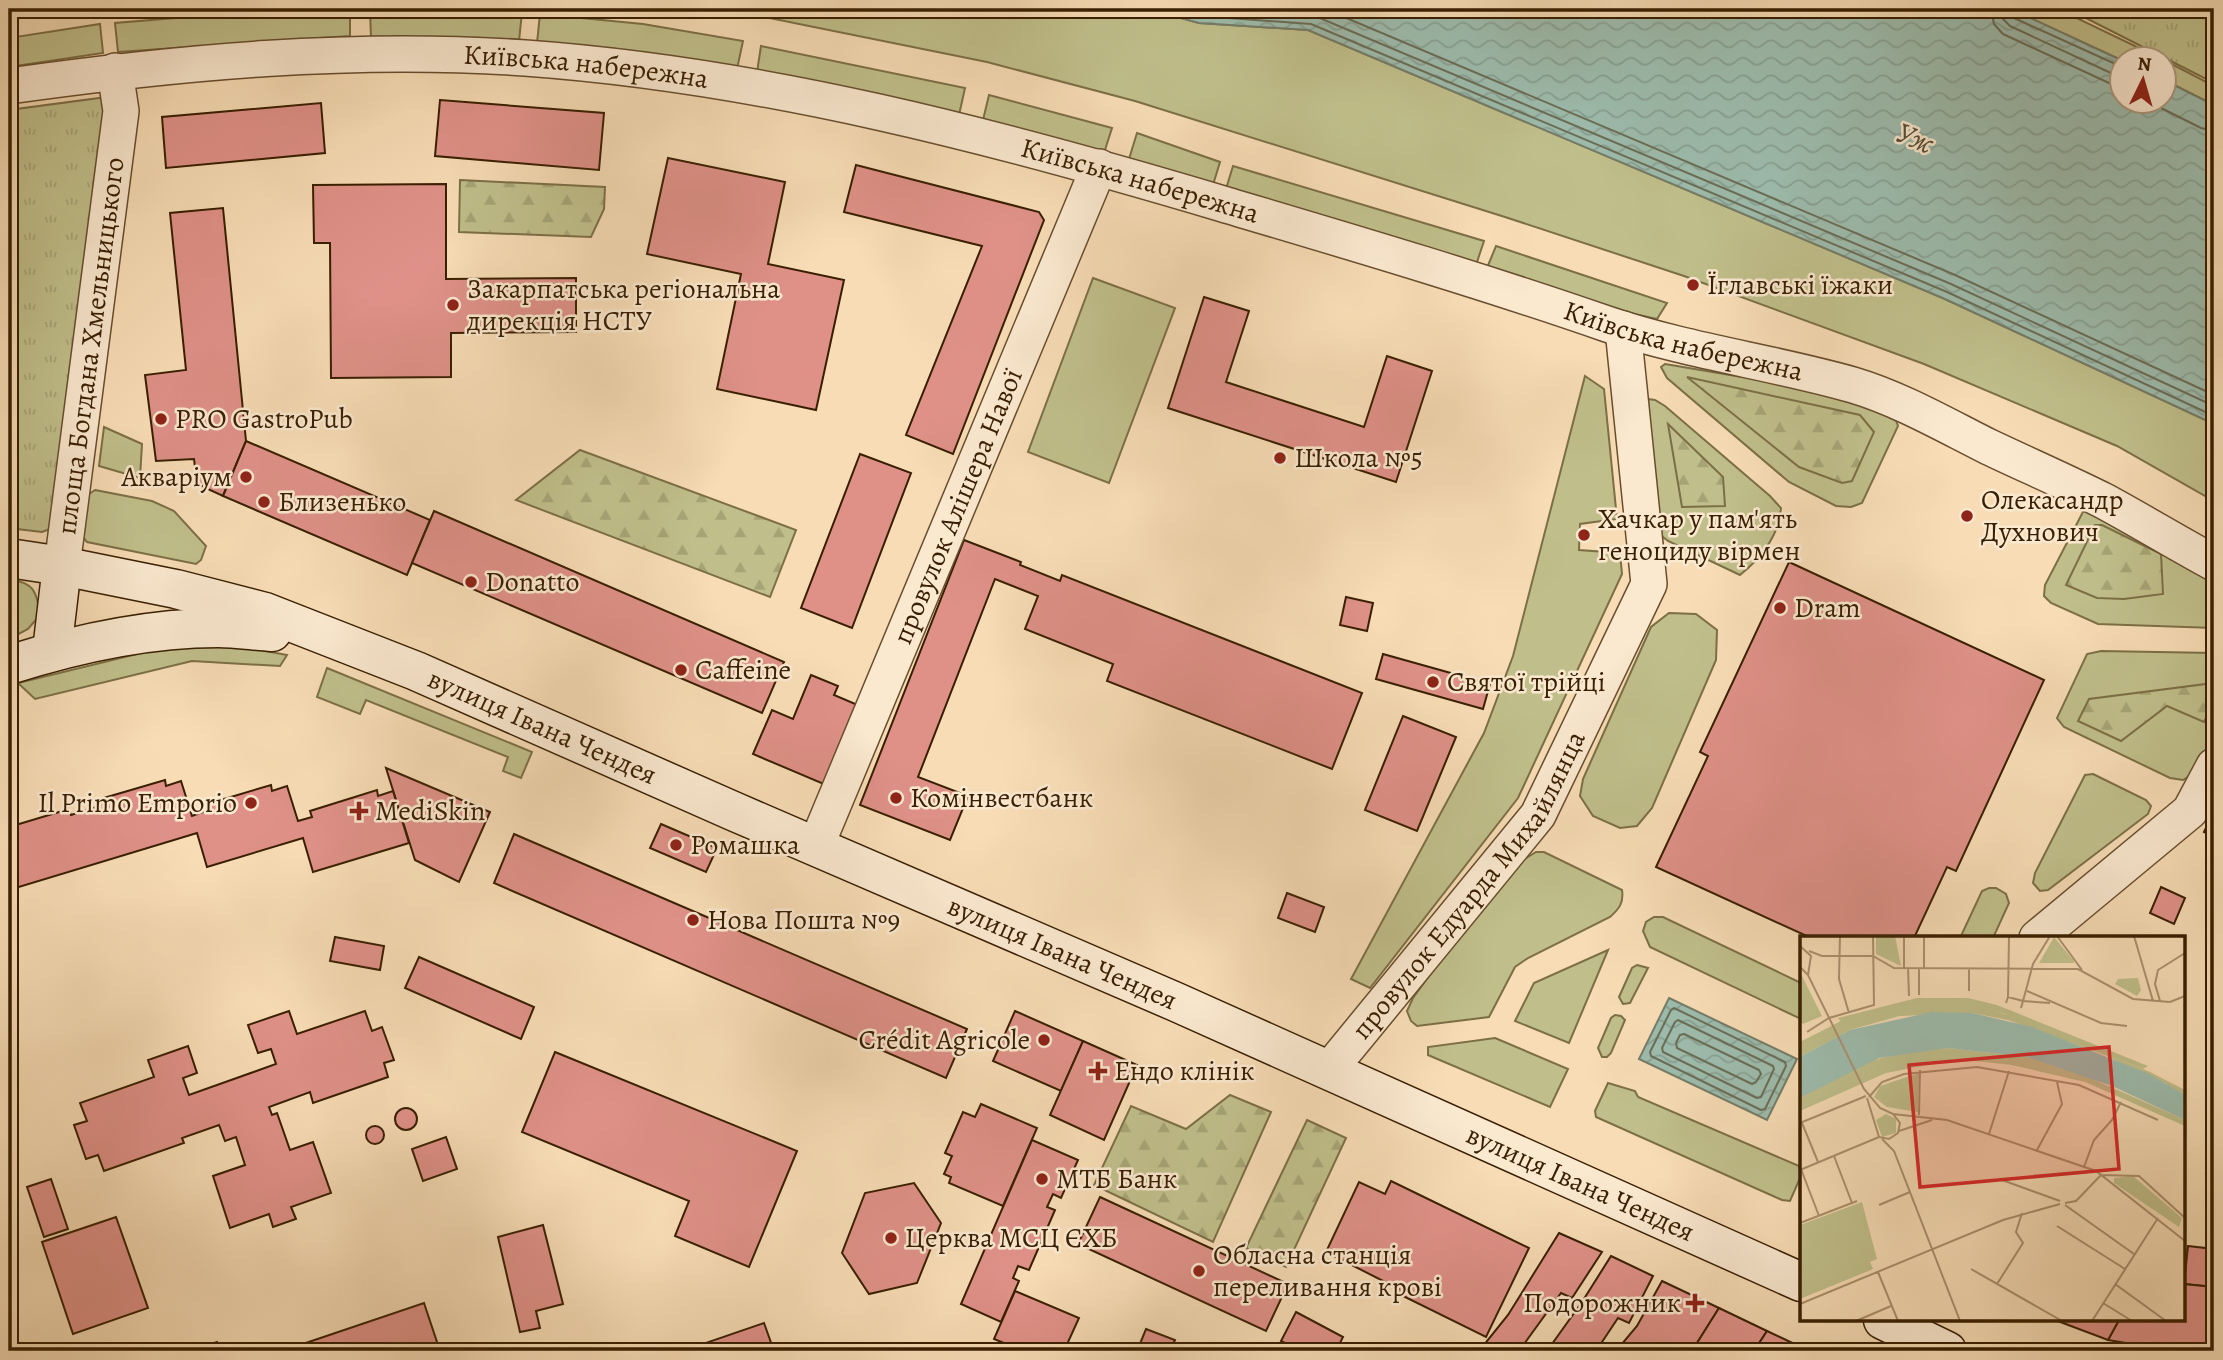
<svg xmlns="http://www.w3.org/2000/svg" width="2223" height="1360" font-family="Alegreya,serif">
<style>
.grass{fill:#c0bf8b;stroke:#7c6f46;stroke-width:2}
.forest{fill:url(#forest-firs);stroke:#7c6f46;stroke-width:2}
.park{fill:url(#park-tufts);stroke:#7c6f46;stroke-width:2}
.water{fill:url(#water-waves);stroke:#757d68;stroke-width:2}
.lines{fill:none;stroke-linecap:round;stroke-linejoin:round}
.shore{stroke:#6b6e57;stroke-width:2}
.building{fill:#df9188;stroke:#391f01;stroke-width:2}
.street-casing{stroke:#684e2e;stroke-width:38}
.secondary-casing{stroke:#391f01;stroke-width:41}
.street{stroke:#fae8cf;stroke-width:35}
.secondary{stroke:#fae8cf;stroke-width:38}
.poi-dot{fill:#8f2418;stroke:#fae8cf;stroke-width:2.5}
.labels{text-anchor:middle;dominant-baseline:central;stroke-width:5;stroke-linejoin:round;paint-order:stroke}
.street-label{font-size:28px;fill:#391f01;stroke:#fae8cf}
.poi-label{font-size:28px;fill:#391f01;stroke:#fae8cf;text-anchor:start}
.water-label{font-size:30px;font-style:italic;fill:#574e35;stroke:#fae8cf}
.inset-road{fill:none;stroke:#ab906d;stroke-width:2}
.view{fill:#d62828;fill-opacity:0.15;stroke:#d62828;stroke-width:3.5}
.inset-edge{fill:none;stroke:#391f01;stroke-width:3.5}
</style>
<defs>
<pattern id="forest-firs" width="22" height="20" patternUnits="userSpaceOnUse" patternTransform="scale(1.75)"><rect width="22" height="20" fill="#c0bf8b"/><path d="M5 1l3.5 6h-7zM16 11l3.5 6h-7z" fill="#a6a476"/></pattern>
<pattern id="park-tufts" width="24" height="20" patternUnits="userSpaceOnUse" patternTransform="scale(1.75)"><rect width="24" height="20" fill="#c0bf8b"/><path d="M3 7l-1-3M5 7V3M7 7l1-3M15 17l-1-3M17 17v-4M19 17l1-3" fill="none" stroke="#a6a476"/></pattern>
<pattern id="water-waves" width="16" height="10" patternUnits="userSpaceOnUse" patternTransform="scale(1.75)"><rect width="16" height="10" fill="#9dbcad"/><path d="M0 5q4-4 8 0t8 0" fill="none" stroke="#88a193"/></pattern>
</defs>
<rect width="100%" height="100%" fill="#f7dcb5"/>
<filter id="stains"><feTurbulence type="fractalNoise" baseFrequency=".00286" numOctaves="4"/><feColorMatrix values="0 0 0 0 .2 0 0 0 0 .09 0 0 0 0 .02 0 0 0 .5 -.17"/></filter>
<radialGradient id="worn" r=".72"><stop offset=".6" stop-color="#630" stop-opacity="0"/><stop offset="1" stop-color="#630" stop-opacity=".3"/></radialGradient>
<g class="grass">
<polygon points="451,9 522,12 519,41 371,37 370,10"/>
<polygon points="702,9 1148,9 1199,23 1308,30 1945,299 2214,424 2214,501 2117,446 1924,364 1684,276 1505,217 1135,101 987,62 760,16"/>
<polygon points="2011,9 2058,9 2162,59 2121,60"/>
<polygon points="350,10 350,36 118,52 115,23 249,12"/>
<polygon points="540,14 643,24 743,41 737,69 537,43"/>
<polygon points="100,24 103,53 9,67 9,38"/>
<polygon points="761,46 965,88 959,115 757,72"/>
<polygon points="2164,60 2214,86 2214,105 2164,80"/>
<polygon points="989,95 1112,128 1104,153 983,120"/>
<polygon points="1137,133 1220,162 1213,185 1129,159"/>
<polygon points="1233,166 1484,241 1476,265 1226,189"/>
<polygon points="1496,246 1667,303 1657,319 1625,312 1487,268"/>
<polygon points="1093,278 1175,308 1109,483 1028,452"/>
<polygon points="1665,364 1855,396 1894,415 1898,426 1862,503 1851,507 1836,506 1789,482 1667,378 1661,367"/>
<polygon points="1585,376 1604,389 1617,519 1580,524 1579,550 1620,553 1622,574 1518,798 1370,988 1351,979 1484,733 1513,656"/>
<path d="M1648 399 1655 400 1665 406 1770 496 1781 508C1779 535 1761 558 1740 575L1668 541 1659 534Z"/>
<polygon points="104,427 142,444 140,478 99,466"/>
<polygon points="95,490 152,501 174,511 206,546 201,560 196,564 87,542 81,535 89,494"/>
<polygon points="2085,508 2214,568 2214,628 2098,624 2051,603 2044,596 2045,585"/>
<path d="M9 579C35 583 36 591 40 615L28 629 9 639Z"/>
<polygon points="1669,613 1696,614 1717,630 1716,660 1652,808 1637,826 1620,828 1593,816 1580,796 1583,779 1651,627"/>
<polygon points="174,645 238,646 287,655 280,666 192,661 35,699 18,683"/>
<polygon points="2101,651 2214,653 2214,731 2196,772 2183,780 2170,778 2064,727 2057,718 2087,654"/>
<polygon points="327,668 532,752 521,778 503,771 508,757 366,700 360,714 317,697"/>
<polygon points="2093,774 2146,800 2151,806 2148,814 2048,890 2040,891 2033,883 2035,873 2085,775"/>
<path d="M1536 852H1544L1622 890C1624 903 1619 909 1610 917L1528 958 1515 967 1489 1017 1417 1026 1411 1021 1407 1011 1413 998 1437 965 1523 860Z"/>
<polygon points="1989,888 1996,888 2006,894 2009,903 1993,938 1960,938 1982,891"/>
<polygon points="1654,917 1663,917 1801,983 1801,1019 1650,947 1643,931 1646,922"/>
<polygon points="1608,950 1569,1043 1515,1021 1534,983"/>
<polygon points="1637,965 1648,968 1630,1003 1623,1004 1619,997 1632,968"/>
<polygon points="1615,1015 1621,1016 1625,1020 1611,1053 1607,1057 1602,1057 1598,1048 1611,1018"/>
<polygon points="1495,1038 1568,1069 1550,1107 1428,1055 1428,1047"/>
<polygon points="1608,1083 1635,1091 1638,1097 1799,1166 1801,1176 1790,1201 1782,1200 1596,1117 1595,1111"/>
</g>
<g class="forest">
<polygon points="460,180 605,187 604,209 591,237 459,232"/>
<polygon points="1687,377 1860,415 1874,432 1852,481 1842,483 1799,467"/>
<polygon points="1668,424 1723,477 1725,506 1682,507"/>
<polygon points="580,450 796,530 770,597 516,500"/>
<polygon points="2095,525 2102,525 2161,554 2163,594 2124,599 2097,598 2066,585"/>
<polygon points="2214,683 2214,701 2204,722 2167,706 2121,741 2078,721 2089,699"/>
<polygon points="1230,1095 1271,1112 1213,1242 1094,1185 1131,1106 1186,1129"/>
<polygon points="1307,1120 1346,1138 1286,1267 1246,1248"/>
</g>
<g class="park">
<polygon points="2068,9 2198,9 2214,17 2214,83"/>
<polygon points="107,97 50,529 42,532 9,528 9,110"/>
</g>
<g class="water">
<polygon points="1148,9 2011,9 2121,60 2122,102 2164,102 2164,80 2214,105 2214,424 1945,299 1308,30 1199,23"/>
<polygon points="1669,998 1797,1059 1767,1120 1639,1059"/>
</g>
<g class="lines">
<g class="shore">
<polyline points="1175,9 1201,16 1311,24 1947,292 2214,416"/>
<polyline points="1228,9 1315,16 1951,284 2214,406"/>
<polyline points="1325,9 1955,275 2214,395"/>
<polyline points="1991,9 1994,24 2003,34 2109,83 2122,86"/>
<polyline points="2001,9 2003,19 2010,26 2113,74 2122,76"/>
<polyline points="2010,9 2010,14 2014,18 2122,67"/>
<polyline points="2149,102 2201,128 2214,131"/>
<polygon points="1674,1008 1785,1062 1786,1066 1765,1109 1761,1110 1651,1056 1650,1052 1671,1010"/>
<polygon points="1678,1020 1773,1066 1774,1069 1761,1097 1757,1098 1663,1052 1662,1048 1675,1022"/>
<polygon points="1684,1034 1759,1070 1761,1074 1756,1082 1752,1084 1677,1048 1676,1043 1680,1035"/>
</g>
</g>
<g class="building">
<polygon points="440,100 604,113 599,170 435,156"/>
<polygon points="321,103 325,153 166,168 162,117"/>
<polygon points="668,158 785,182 768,264 844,280 816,410 717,389 741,274 647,254"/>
<polygon points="856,165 1039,212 1044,220 953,454 906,435 982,246 844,212"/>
<polygon points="446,184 446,279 576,278 576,332 451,333 451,377 331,378 330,243 314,243 313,185"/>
<polygon points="223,208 246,441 223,496 197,484 194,459 156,461 145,375 186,370 170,213"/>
<polygon points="1204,297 1249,311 1226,382 1364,427 1387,356 1432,371 1396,482 1168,408"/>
<polygon points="246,441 430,520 407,575 223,496"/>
<polygon points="860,454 911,473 852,628 801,608"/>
<polygon points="434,511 784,662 762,713 412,563"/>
<polygon points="964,540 1021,562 1020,565 1060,581 1062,575 1362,693 1332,769 1107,681 1113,664 1025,629 1038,596 995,579 918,777 968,796 950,840 860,805"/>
<polygon points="1789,562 2044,680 1956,871 1947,867 1914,938 1811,938 1656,867 1708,756 1700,752"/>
<polygon points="1346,597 1373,603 1367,631 1340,625"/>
<polygon points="1383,654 1490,684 1483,709 1376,679"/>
<polygon points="811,675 838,686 834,695 860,706 826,785 753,754 772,710 793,719"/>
<polygon points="1403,716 1456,737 1417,831 1365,810"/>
<polygon points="386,768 490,812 459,882 415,860"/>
<polygon points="165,780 166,786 181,781 192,816 206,811 204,805 271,785 272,791 287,786 298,821 312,817 310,811 377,790 378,796 393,791 409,843 313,872 303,838 207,867 197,833 9,890 9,827 69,809 71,815 99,806 97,800"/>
<polygon points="2214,811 2214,837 2204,832"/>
<polygon points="661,824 717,848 706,872 650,848"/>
<polygon points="514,834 967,1029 946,1078 494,883"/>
<polygon points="2161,887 2185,898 2174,924 2150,913"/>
<polygon points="1287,893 1324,907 1315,932 1278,918"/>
<polygon points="335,937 384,946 380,970 330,961"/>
<polygon points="419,957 534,1007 521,1039 405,988"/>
<polygon points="289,1011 297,1034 365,1011 372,1031 382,1027 394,1060 384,1063 388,1077 313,1103 310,1092 269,1107 272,1115 277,1113 290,1150 313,1142 331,1193 291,1207 296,1219 273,1227 269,1214 230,1228 213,1176 245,1165 236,1137 225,1141 219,1125 182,1138 184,1143 104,1171 98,1155 86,1159 74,1125 87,1121 80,1103 154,1077 148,1060 188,1046 197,1073 183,1078 189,1095 276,1064 271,1049 258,1053 248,1025"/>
<polygon points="1015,1011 1083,1041 1061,1091 993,1061"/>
<polygon points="1083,1041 1137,1065 1104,1140 1050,1115"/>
<polygon points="555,1052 797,1151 749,1267 675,1236 689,1201 522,1132"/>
<polygon points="981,1104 1037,1128 1003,1206 949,1183 951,1177 944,1174 952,1156 945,1153 963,1112 975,1117"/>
<circle cx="406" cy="1119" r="11"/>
<circle cx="375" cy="1135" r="9"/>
<polygon points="446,1137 457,1169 423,1181 412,1149"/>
<polygon points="1032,1140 1078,1160 1061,1198 1053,1194 1047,1207 1055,1210 1029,1270 1018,1266 1013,1278 1019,1281 1001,1322 961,1304"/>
<polygon points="51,1179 68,1229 44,1237 27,1187"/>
<polygon points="1391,1181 1529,1248 1486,1337 1397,1293 1399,1289 1326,1252 1359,1182 1385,1194"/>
<polygon points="914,1183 941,1223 917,1283 869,1294 842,1253 865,1193"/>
<polygon points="1100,1197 1288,1284 1266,1331 1078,1244"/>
<polygon points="116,1217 148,1308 73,1334 42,1242"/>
<polygon points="543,1225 563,1304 536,1311 540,1328 520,1332 498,1237"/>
<polygon points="1559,1233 1602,1252 1572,1298 1561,1293 1519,1351 1479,1351 1508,1315"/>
<polygon points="2188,1246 2214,1249 2214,1287 2184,1284"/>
<polygon points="1611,1256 1653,1276 1629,1323 1618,1318 1596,1351 1547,1351 1582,1302"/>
<polygon points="1662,1281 1719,1308 1692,1351 1675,1343 1668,1351 1616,1351 1637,1326"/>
<polygon points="2183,1284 2214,1287 2214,1351 2172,1351 2108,1340 2119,1320 2183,1320"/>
<polygon points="1015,1291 1079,1318 1064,1351 1001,1351 1004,1343 994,1339"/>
<polygon points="424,1303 440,1351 282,1351"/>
<polygon points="1719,1308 1767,1331 1754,1351 1692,1351"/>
<polygon points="1296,1312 1343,1337 1336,1351 1300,1351 1281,1341"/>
<polygon points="2055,1320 2119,1320 2108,1340"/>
<polygon points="764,1323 774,1351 692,1351 691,1348"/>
<polygon points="1146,1329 1175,1340 1170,1351 1137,1351"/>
<polygon points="1767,1331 1801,1347 1810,1351 1754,1351"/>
<polygon points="217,1342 220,1351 194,1351 193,1350"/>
</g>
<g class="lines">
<defs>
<g id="street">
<path id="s1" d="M9 86C179 62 353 46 525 58 763 75 995 136 1223 204 1351 242 1480 280 1607 324 1687 351 1772 362 1853 385 1900 399 1945 425 1989 447 2027 465 2066 482 2104 501 2141 521 2177 543 2214 563"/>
<path id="s2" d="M62 566 121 111 115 71"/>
<path id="s3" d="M816 846 1099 167"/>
<polyline points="2037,938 2190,811 2214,766"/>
<path id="s4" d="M1329 1070 1538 815 1649 584 1623 329"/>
</g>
<g id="secondary">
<path id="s5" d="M9 558 62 566 176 589 265 612 416 671 733 811 1176 1002 1801 1282"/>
<polyline points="52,651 62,566"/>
<path d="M9 665C75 644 148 628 218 628 236 628 254 631 272 632"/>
<polyline points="1883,1320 1947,1351"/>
</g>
</defs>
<use href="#street" class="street-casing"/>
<use href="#secondary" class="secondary-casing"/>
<use href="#street" class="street"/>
<use href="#secondary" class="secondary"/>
</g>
<g class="poi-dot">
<circle cx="1693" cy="285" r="7"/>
<circle cx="453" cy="305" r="7"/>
<circle cx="161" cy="419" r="7"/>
<circle cx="1280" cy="458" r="7"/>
<circle cx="246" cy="477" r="7"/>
<circle cx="264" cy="502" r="7"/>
<circle cx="1967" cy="516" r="7"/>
<circle cx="1584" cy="535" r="7"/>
<circle cx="471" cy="582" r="7"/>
<circle cx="1780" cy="608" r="7"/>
<circle cx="681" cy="670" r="7"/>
<circle cx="1433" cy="682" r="7"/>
<circle cx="896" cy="798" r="7"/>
<circle cx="251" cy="803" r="7"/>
<path d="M355.5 800.5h7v7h7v7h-7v7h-7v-7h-7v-7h7z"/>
<circle cx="676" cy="845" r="7"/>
<circle cx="693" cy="920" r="7"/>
<circle cx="1044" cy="1040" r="7"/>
<path d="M1094.5 1060.5h7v7h7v7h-7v7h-7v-7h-7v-7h7z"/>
<circle cx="1042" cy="1179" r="7"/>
<circle cx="891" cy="1238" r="7"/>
<circle cx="1199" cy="1271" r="7"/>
<path d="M1691.5 1292.5h7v7h7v7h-7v7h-7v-7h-7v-7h7z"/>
</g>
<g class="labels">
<g class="street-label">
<text stroke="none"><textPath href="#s1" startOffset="579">Київська набережна</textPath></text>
<text stroke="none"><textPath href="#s1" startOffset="1146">Київська набережна</textPath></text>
<text stroke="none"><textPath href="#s1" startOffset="1713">Київська набережна</textPath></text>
<text stroke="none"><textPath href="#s2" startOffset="222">площа Богдана Хмельницького</textPath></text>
<text stroke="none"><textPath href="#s3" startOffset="368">провулок Алішера Навої</textPath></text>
<text stroke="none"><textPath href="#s5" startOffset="562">вулиця Івана Чендея</textPath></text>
<text stroke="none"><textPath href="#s4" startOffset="233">провулок Едуарда Михайлянца</textPath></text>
<text stroke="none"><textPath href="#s5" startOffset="1129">вулиця Івана Чендея</textPath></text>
<text stroke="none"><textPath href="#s5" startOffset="1696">вулиця Івана Чендея</textPath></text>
</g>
<g class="poi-label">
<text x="1707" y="285">Їглавські їжаки</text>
<text x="467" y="289">Закарпатська регіональна<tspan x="467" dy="32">дирекція НСТУ</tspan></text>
<text x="175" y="419">PRO GastroPub</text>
<text x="1294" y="458">Школа №5</text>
<text x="232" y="477" text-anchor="end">Акваріум</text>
<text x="1981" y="500">Олекасандр<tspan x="1981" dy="32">Духнович</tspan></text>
<text x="278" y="502">Близенько</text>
<text x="1598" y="519">Хачкар у пам'ять<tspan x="1598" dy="32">геноциду вірмен</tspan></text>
<text x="485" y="582">Donatto</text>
<text x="1794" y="608">Dram</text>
<text x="695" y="670">Caffeine</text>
<text x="1447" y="682">Святої трійці</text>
<text x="910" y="798">Комінвестбанк</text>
<text x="237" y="803" text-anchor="end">Il Primo Emporio</text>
<text x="375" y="811">MediSkin</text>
<text x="690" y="845">Ромашка</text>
<text x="707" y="920">Нова Пошта №9</text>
<text x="1030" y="1040" text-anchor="end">Crédit Agricole</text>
<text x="1114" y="1071">Ендо клінік</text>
<text x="1056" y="1179">МТБ Банк</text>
<text x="905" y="1238">Церква МСЦ ЄХБ</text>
<text x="1213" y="1255">Обласна станція<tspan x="1213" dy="32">переливання крові</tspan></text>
<text x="1681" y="1303" text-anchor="end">Подорожник</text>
</g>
<g class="water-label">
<text transform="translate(1915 138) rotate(23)">Уж</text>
</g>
</g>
<g transform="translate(1800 936)">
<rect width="385" height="385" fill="#f7dcb5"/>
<path d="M165 66 217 82 350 136 385 154V159L305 119 208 84 172 77 99 80 50 94 0 121V106L41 85 109 67ZM148 112 227 121 286 140 385 184V190L285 146 212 129 157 123 86 137 0 175V162L63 127 108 115ZM86 178 96 183V197L82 201 76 184Z" fill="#c0bf8b"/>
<path d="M62 266 77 323 70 326 73 333 0 363V289Z" fill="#c0bf8b"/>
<path d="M76 0H95L101 30 76 18ZM254 1 274 25V27H239ZM0 36 22 80 3 88 0 85ZM338 42 341 54 337 60 315 48 318 43ZM117 62H168L197 69 348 130 343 133 205 78 161 67 109 68 42 87 38 82ZM119 137 118 176 87 171 74 161 80 150ZM333 240 382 282 379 291 314 247V242Z" fill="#c0bf8b"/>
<path d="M132 76 172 77 232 91 349 138 385 159V184L312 150 227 121 148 112 79 122 0 162V121L50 94Z" fill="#9dbcad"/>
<path class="inset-road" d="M40 0 39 43 49 77M257 0 282 34M334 0 353 65M0 10 11 20 8 39M9 15 22 20H73M73 20 94 32 278 33 333 63 370 66 385 60M0 31 8 39 64 153 80 172 93 178 147 184 296 235 385 305M104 32V0M108 32 109 60M124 32V0M169 32V55M227 55 301 87 327 90M119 59V32M208 61 209 0M360 65 355 48 358 34 385 17M206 67 208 61 223 65 221 72M250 67 223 65 233 28 250 0M7 96 29 82 74 69 73 0M69 161 82 146 104 138 177 131 279 149 358 184M67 162 79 201 89 203 98 197 100 187 93 178M119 179 120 134M0 187 66 160M2 187 18 226M99 195 132 184M189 198 209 135M82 203 94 215 160 385M237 214 262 168 257 146M34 220 52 267M284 231 294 204 312 184 321 166M1 233 19 280M0 234 79 201M301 239 339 240 385 282M202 244 260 265M265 267 276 265 301 239M79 269 110 256M265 269 334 318M0 287 57 265M257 290 325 333M171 333 262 385M78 336 98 385M197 348 223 307 216 296 222 277M315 348 366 385M303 367 332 385M0 368 203 284 260 268M56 385 91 370M292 385 358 282"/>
<path class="view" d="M309 111 319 233 120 251 109 129Z"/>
<rect width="385" height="385" class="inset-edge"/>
</g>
<rect width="2223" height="1360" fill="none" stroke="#f7dcb5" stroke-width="35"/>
<rect x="10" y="10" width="2202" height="1339" fill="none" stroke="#391f01" stroke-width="3.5"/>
<rect x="18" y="18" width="2188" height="1325" fill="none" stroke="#391f01" stroke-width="2"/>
<g transform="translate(2143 80) rotate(5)"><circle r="33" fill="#fae8cf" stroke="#ad987d" stroke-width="2"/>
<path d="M0-5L12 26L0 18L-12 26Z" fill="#8f2418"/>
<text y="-10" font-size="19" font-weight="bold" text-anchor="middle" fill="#391f01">N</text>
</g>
<rect width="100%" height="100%" filter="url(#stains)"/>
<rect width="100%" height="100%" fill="url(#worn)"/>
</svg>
